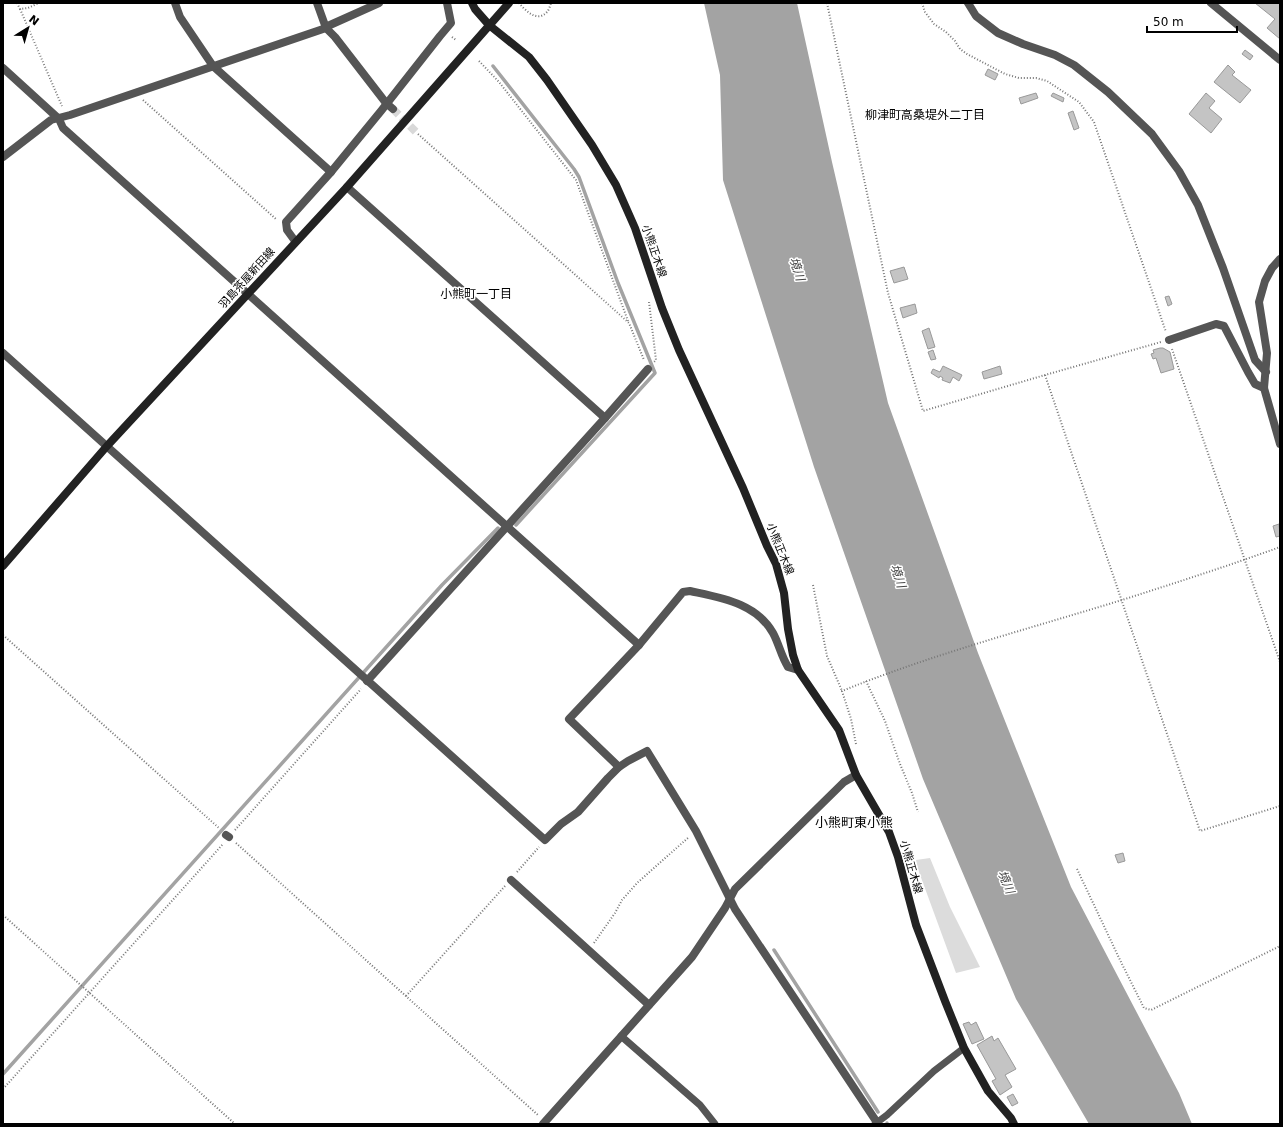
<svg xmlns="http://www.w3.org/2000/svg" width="1283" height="1127" font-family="'DejaVu Sans','Noto Sans JP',sans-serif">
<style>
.green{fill:#dcdcdc}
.water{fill:#a3a3a3}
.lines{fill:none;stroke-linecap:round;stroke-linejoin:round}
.stream{stroke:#a3a3a3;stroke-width:3.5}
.building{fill:#c4c4c4;stroke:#999}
.minor-tunnel{stroke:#d9d9d9;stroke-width:8;stroke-dasharray:8 4;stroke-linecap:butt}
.path{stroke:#777;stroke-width:2;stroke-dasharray:1 2;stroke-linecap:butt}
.service{stroke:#555;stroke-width:7}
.minor{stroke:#555;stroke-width:8}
.secondary{stroke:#222;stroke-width:8}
.labels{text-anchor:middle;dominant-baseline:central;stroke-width:3;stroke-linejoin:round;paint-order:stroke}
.street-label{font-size:11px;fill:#000;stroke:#fff}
.neighbourhood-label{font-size:12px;fill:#000;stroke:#fff}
.water-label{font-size:12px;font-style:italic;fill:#444;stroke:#fff}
.quarter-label{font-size:13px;fill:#000;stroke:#fff}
</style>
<rect width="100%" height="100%" fill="#fff"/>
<polygon class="green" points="930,858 950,907 980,967 956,973 919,872 916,860"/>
<polygon class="water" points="704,3 797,3 832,162 888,403 978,653 1071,887 1179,1093 1192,1124 1089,1124 1016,999 923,779 814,467 723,180 720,75"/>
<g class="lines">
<g class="stream">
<polyline points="493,66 574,169 579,177 618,283 655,373 516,525"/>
<polyline points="774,950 878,1112"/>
<polyline points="3,1074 442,585 498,528"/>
<polyline points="887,1123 887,1124"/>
</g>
</g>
<g class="building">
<polygon points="1255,3 1280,3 1280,39 1267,28 1275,19"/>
<polygon points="1245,50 1253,56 1250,60 1242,54"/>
<polygon points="1228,65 1235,72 1232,75 1251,90 1240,103 1214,82"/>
<polygon points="988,69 998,74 995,80 985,75"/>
<polygon points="1036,93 1038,98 1021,104 1019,98"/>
<polygon points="1053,93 1064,98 1063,102 1051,96"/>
<polygon points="1206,93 1215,101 1209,108 1222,119 1211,133 1189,114"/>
<polygon points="1073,111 1079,128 1074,130 1068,113"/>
<polygon points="904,267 908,279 894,283 890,271"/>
<polygon points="1169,296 1172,304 1168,306 1165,297"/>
<polygon points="915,304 917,313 903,318 900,308"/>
<polygon points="929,328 935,347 928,349 922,331"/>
<polygon points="1160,348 1163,348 1170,352 1174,369 1161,373 1156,358 1153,359 1151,354 1154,353 1153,350"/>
<polygon points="933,350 936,359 931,360 928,352"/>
<polygon points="943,366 962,375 959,381 953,377 950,383 942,380 943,378 940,376 939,378 931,373 933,369 940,372"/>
<polygon points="1000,366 1002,374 984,379 982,372"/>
<polygon points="1279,524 1280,536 1276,537 1273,526"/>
<polygon points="1123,853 1125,861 1118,863 1115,855"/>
<polygon points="969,1022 971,1025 976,1022 984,1039 972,1044 963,1024"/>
<polygon points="992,1036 994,1041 998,1038 1016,1069 1005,1075 1012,1087 1000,1095 992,1081 996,1079 977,1045"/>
<polygon points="1013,1094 1018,1103 1012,1106 1007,1097"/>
</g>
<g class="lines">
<polyline class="minor-tunnel" points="393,109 418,134"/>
<g class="path">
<polyline points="17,3 20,9 28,8 39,3"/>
<path d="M519 3C525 10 537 23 547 12 549 10 550 6 551 3"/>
<polyline points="827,3 888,293 923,411 1045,375 1161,342"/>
<polyline points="922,3 925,12 934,24 946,32 955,41 960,49 967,54 1005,74 1019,78 1036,78 1047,81 1079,102 1094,122 1166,332"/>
<polyline points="20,9 62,106"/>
<polyline points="452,37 456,40"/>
<polyline points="479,61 499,82 576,180 628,321"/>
<polyline points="143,100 277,220"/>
<polyline points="418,134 629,323 644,360"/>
<polyline points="649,302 656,360 654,362"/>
<polyline points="1172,349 1280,662"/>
<polyline points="1045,375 1200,831 1280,806"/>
<polyline points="813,585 827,656 842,691"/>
<polyline points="3,635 220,829"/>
<polyline points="866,681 885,721 900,764 912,793 918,812"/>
<path d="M856 744 851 719 842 691C933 654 1028 629 1122 600 1175 583 1228 566 1280 547"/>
<polyline points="235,830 361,689"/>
<polyline points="236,843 539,1116"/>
<polyline points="1077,869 1120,960 1144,1008 1151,1010 1280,946"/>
<polyline points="517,872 539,847"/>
<polyline points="3,915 235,1124"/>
<polyline points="594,943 615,913 622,900 637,883 689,837"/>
<polyline points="406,996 505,886"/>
<polyline points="3,1089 223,844"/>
</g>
<g class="service">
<polyline points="621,1036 700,1105 715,1124"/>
<polyline points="875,1124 887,1115 934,1071 964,1048"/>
</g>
<g class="minor">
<polyline points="175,3 180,17 213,66 331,172"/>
<polyline points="317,3 326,28 335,37 386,103 393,109"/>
<polyline points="968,3 976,16 998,33 1023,44 1055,55 1074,65 1108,92 1152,134 1179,171 1198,205 1223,268 1255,360 1266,372"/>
<polyline points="1211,3 1280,60"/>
<polyline points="3,68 59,119 63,128 639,645"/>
<polyline points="3,157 51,120 70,115 326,28 330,25 379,3"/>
<polyline points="347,187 605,418"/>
<polyline points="295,241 287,230 286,222 331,172 381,111 440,36 451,23 447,3"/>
<polyline points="1280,259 1272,268 1265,281 1259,302 1267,353 1264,388 1280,444"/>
<polyline points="1169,340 1216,324 1224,326 1248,372 1255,384 1264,388"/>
<polyline points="3,353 545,840 561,824 578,812 608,778 619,767 628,761 647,751 696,831 735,909 878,1124"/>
<polyline points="367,681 605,418 648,369"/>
<path d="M619 767 569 719 639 645 683 592 690 591C722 598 756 603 773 633 779 644 781 656 788 667L798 670"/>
<polyline points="226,835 229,837"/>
<polyline points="511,880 649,1005"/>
<polyline points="543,1124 692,957 725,908 735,889 844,782 856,775"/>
</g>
<g class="secondary">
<polyline points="472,3 475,9 489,25 529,57 547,80 592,145 616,185 635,228 662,308 679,350 743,488 767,546 776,564 784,593 788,629 793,655 798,670 839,730 856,775 889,832 898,857 916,925 945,1001 964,1048 988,1091 1011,1118 1014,1124"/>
<polyline points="3,566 107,446 347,187 509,3"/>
</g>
</g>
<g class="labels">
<g class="street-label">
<text transform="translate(654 251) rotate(71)">小熊正木線</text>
<text transform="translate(247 278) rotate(-48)">羽島茶屋新田線</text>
<text transform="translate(780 549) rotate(68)">小熊正木線</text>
<text transform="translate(911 867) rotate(74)">小熊正木線</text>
</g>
<g class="neighbourhood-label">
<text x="925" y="115">柳津町高桑堤外二丁目</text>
<text x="476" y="294">小熊町一丁目</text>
</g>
<g class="water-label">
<text transform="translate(797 269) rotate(72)">境川</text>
<text transform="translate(898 576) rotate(72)">境川</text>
<text transform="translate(1006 882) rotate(67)">境川</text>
</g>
<g class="quarter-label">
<text x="854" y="822">小熊町東小熊</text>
</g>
</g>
<rect width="1283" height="1127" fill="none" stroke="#000000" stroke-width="8"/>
<g transform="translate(28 28) rotate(37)" stroke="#ffffff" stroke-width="3" paint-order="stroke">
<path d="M0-3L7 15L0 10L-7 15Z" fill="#000000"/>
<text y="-6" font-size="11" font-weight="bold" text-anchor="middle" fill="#000000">N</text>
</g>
<path d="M1147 26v6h90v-6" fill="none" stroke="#000000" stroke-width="2"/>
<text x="1153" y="26" font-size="12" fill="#000000" stroke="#ffffff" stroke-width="3" paint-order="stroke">50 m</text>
</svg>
